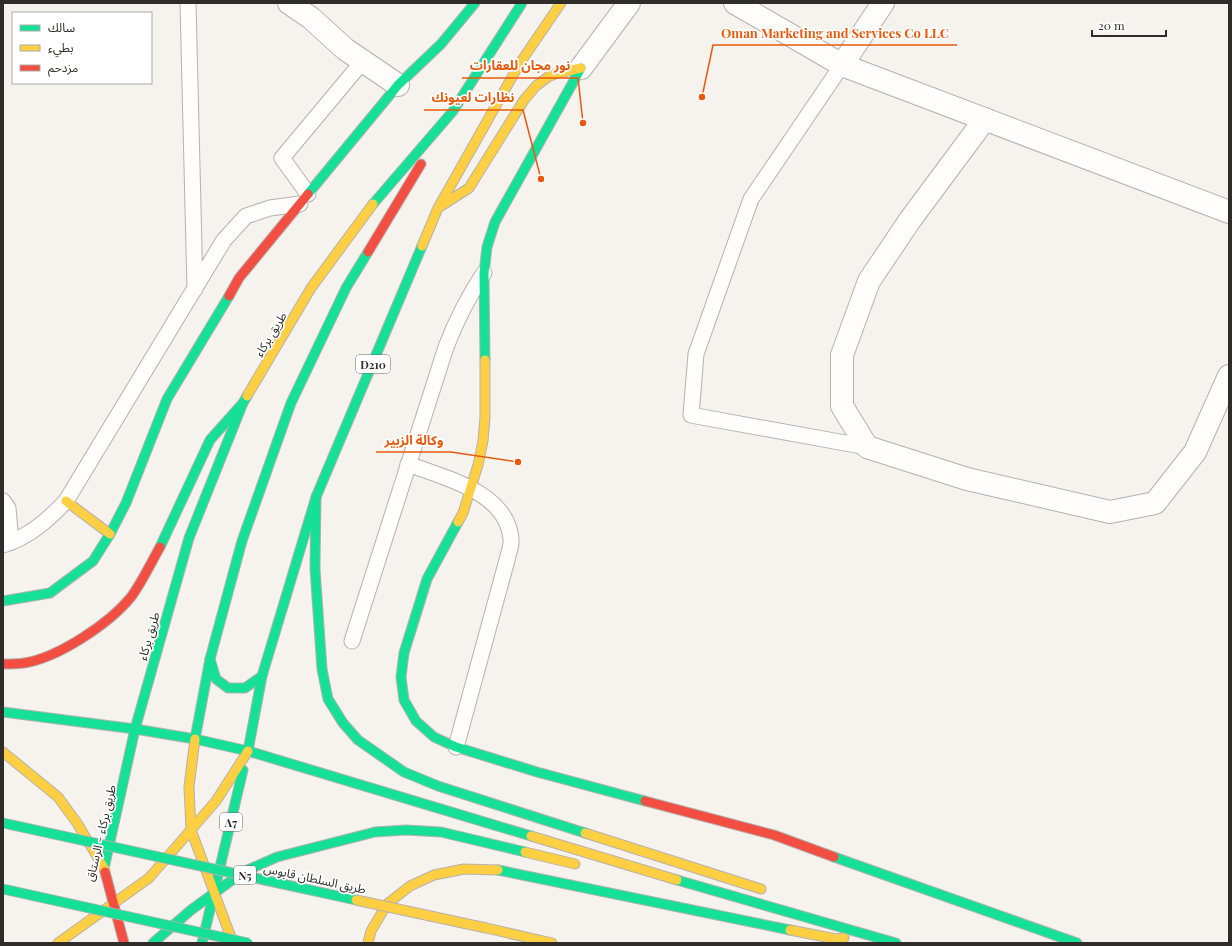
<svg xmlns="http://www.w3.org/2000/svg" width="1232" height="946" font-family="'Playfair Display','Noto Sans Arabic',serif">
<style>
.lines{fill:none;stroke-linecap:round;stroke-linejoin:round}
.lane-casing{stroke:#b5b1ae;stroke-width:17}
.street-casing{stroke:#b5b1ae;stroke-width:24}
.fast-casing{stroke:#b5b1ae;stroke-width:11}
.slow-casing{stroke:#b5b1ae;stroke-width:11}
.jam-casing{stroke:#b5b1ae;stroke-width:11}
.lane{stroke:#fefdfc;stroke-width:15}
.street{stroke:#fefdfc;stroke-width:22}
.fast{stroke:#16e098;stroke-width:9}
.slow{stroke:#ffcf43;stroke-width:9}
.jam{stroke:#f24e42;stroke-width:9}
.fast-bridge-casing{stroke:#b5b1ae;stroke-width:11;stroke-linecap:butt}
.slow-bridge-casing{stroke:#b5b1ae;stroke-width:11;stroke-linecap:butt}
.fast-bridge{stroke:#16e098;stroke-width:9}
.slow-bridge{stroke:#ffcf43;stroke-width:9}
.labels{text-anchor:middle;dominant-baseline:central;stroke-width:3.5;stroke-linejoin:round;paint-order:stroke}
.shield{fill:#fff;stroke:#6d6b69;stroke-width:1}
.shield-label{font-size:11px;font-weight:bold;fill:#2f2c29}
.street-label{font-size:12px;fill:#2f2c29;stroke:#fff}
.leader{fill:none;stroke:#e8590c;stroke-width:1.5}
.callout-dot{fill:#e8590c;stroke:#fff;stroke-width:1.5}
.callout-label{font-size:13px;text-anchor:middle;font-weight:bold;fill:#e8590c;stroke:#fff;stroke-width:3.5;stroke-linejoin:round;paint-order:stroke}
</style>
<rect width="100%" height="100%" fill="#f6f2ee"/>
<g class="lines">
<defs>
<g id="lane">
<polyline points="188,3 195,289"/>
<polyline points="842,65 751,199 696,354 691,415 867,447"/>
<polyline points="308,194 282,158 363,61"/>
<path d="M408 464C445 478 507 492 511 539 512 546 508 554 507 560L456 747"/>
<polyline points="3,501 8,508 11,542"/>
<path d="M3 545C29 537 48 520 66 501L224 240 246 216 270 208 300 204"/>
<path d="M352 641 446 347C456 321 468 297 484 273"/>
</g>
<g id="street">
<polyline points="289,3 311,18 345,49 398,85"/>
<polyline points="735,3 842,65 1229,212"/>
<polyline points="842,65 883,3"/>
<polyline points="581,68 629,3"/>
<polyline points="985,119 910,220 869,281 842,355 842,406 867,447 967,479 1110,512 1155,503 1195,452 1229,376"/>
</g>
<g id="fast">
<polyline points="308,194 398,85 441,44 475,3"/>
<polyline points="373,204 453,111 522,3"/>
<polyline points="485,360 484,273 487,247 495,222 581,68"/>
<polyline points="316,497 315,569 322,669 328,699 343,723 358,740 404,772 438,786 585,833"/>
<polyline points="458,522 427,579 404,653 401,677 404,700 416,721 434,737 456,747 537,772 645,801"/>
<polyline points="160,547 210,440 243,403"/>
<polyline points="3,601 50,593 93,561 110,534 126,503 167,399 229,296"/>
<polyline points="210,659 216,679 228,688 245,688 262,676"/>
<polyline points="3,712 135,729 195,739 248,751 531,836"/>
<polyline points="135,729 189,538 243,403 247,396"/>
<polyline points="195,739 210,659 242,541 291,403 346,288 368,252"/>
<polyline points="248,751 262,676 316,497 422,246"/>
<polyline points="834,857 1077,943"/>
<polyline points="105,864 135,729"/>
<polyline points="498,870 790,930"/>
<polyline points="677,880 896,943"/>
<polyline points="153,943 191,910 243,872 277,857 375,832 406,830 441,832 525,852"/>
<polyline points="202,943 243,770"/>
</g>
<g id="slow">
<polyline points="441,206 469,188 524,100 536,86 548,77 555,74 581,68"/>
<polyline points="422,246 438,208 520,63 561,3"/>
<polyline points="247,396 311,288 373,204"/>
<polyline points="66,501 110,534"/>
<polyline points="458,522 463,513 478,465 483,441 485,417 485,360"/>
<polyline points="195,739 189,787 191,830 233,943"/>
<polyline points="3,752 58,797 77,823 104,868 105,872"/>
<polyline points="585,833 761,889"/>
<polyline points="531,836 677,880"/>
<polyline points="525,852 575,864"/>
<polyline points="486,928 552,943"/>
<polyline points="790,930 836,939 844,938"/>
<polyline points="58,943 149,878 216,801 248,751"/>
<polyline points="368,943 371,931 387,904 410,886 434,875 464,869 498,870"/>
</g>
<g id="jam">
<polyline points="368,252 421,164"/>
<polyline points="229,296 239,278 308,194"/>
<path d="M3 664C10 664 17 664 24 663 58 658 110 623 131 597 141 584 152 561 160 547"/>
<polyline points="645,801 774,835 834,857"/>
<polyline points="105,872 124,943"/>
</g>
</defs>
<use href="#lane" class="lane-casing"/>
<use href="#street" class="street-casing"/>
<use href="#fast" class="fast-casing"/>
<use href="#slow" class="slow-casing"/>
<use href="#jam" class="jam-casing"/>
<use href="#lane" class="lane"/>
<use href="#street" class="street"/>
<use href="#fast" class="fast"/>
<use href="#slow" class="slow"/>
<use href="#jam" class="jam"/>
<defs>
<g id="fast-bridge">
<polyline points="3,823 356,900"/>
<polyline points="3,889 248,943"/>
</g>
<polyline id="slow-bridge" points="356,900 486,928"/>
</defs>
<use href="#fast-bridge" class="fast-bridge-casing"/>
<use href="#slow-bridge" class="slow-bridge-casing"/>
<use href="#fast-bridge" class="fast-bridge"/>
<use href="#slow-bridge" class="slow-bridge"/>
</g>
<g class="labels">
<g class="shield">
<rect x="356" y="355" width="34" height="18" rx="3"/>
<rect x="220" y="813" width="22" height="18" rx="3"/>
<rect x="234" y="866" width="22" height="18" rx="3"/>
</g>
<g class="shield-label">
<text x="373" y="364">D210</text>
<text x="231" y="822">A7</text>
<text x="245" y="875">N5</text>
</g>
<g class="street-label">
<text transform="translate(270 334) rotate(-59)">طريق بركاء</text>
<text transform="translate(148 636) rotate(-74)">طريق بركاء</text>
<text transform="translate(100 833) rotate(-77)">طريق بركاء - الرستاق</text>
<text transform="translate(315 878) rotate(12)">طريق السلطان قابوس</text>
</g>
</g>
<path class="leader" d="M702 97L713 45H957M583 123L578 78H462M541 179L523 110H424M518 462L451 452H376"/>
<g class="callout-dot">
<circle cx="702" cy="97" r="4"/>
<circle cx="583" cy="123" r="4"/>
<circle cx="541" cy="179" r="4"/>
<circle cx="518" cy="462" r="4"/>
</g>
<g class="callout-label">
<text x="835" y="38">Oman Marketing and Services Co LLC</text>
<text x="520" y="70">نور مجان للعقارات</text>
<text x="473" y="102">نظارات لعيونك</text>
<text x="414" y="445">وكالة الزبير</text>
</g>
<rect width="1232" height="946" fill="none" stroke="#2f2c29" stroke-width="8"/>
<rect x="12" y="12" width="140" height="72" fill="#ffffff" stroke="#acaba9"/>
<rect x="20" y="25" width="20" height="6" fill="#16e098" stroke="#acaba9"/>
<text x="48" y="32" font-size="12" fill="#2f2c29">سالك</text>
<rect x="20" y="45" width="20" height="6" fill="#ffcf43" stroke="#acaba9"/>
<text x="48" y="52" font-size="12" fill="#2f2c29">بطيء</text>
<rect x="20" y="65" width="20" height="6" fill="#f24e42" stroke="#acaba9"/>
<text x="48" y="72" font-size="12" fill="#2f2c29">مزدحم</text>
<path d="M1092 30v6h74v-6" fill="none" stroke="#2f2c29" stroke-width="2"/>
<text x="1098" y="30" font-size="12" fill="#2f2c29" stroke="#ffffff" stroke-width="3" paint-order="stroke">20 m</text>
</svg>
